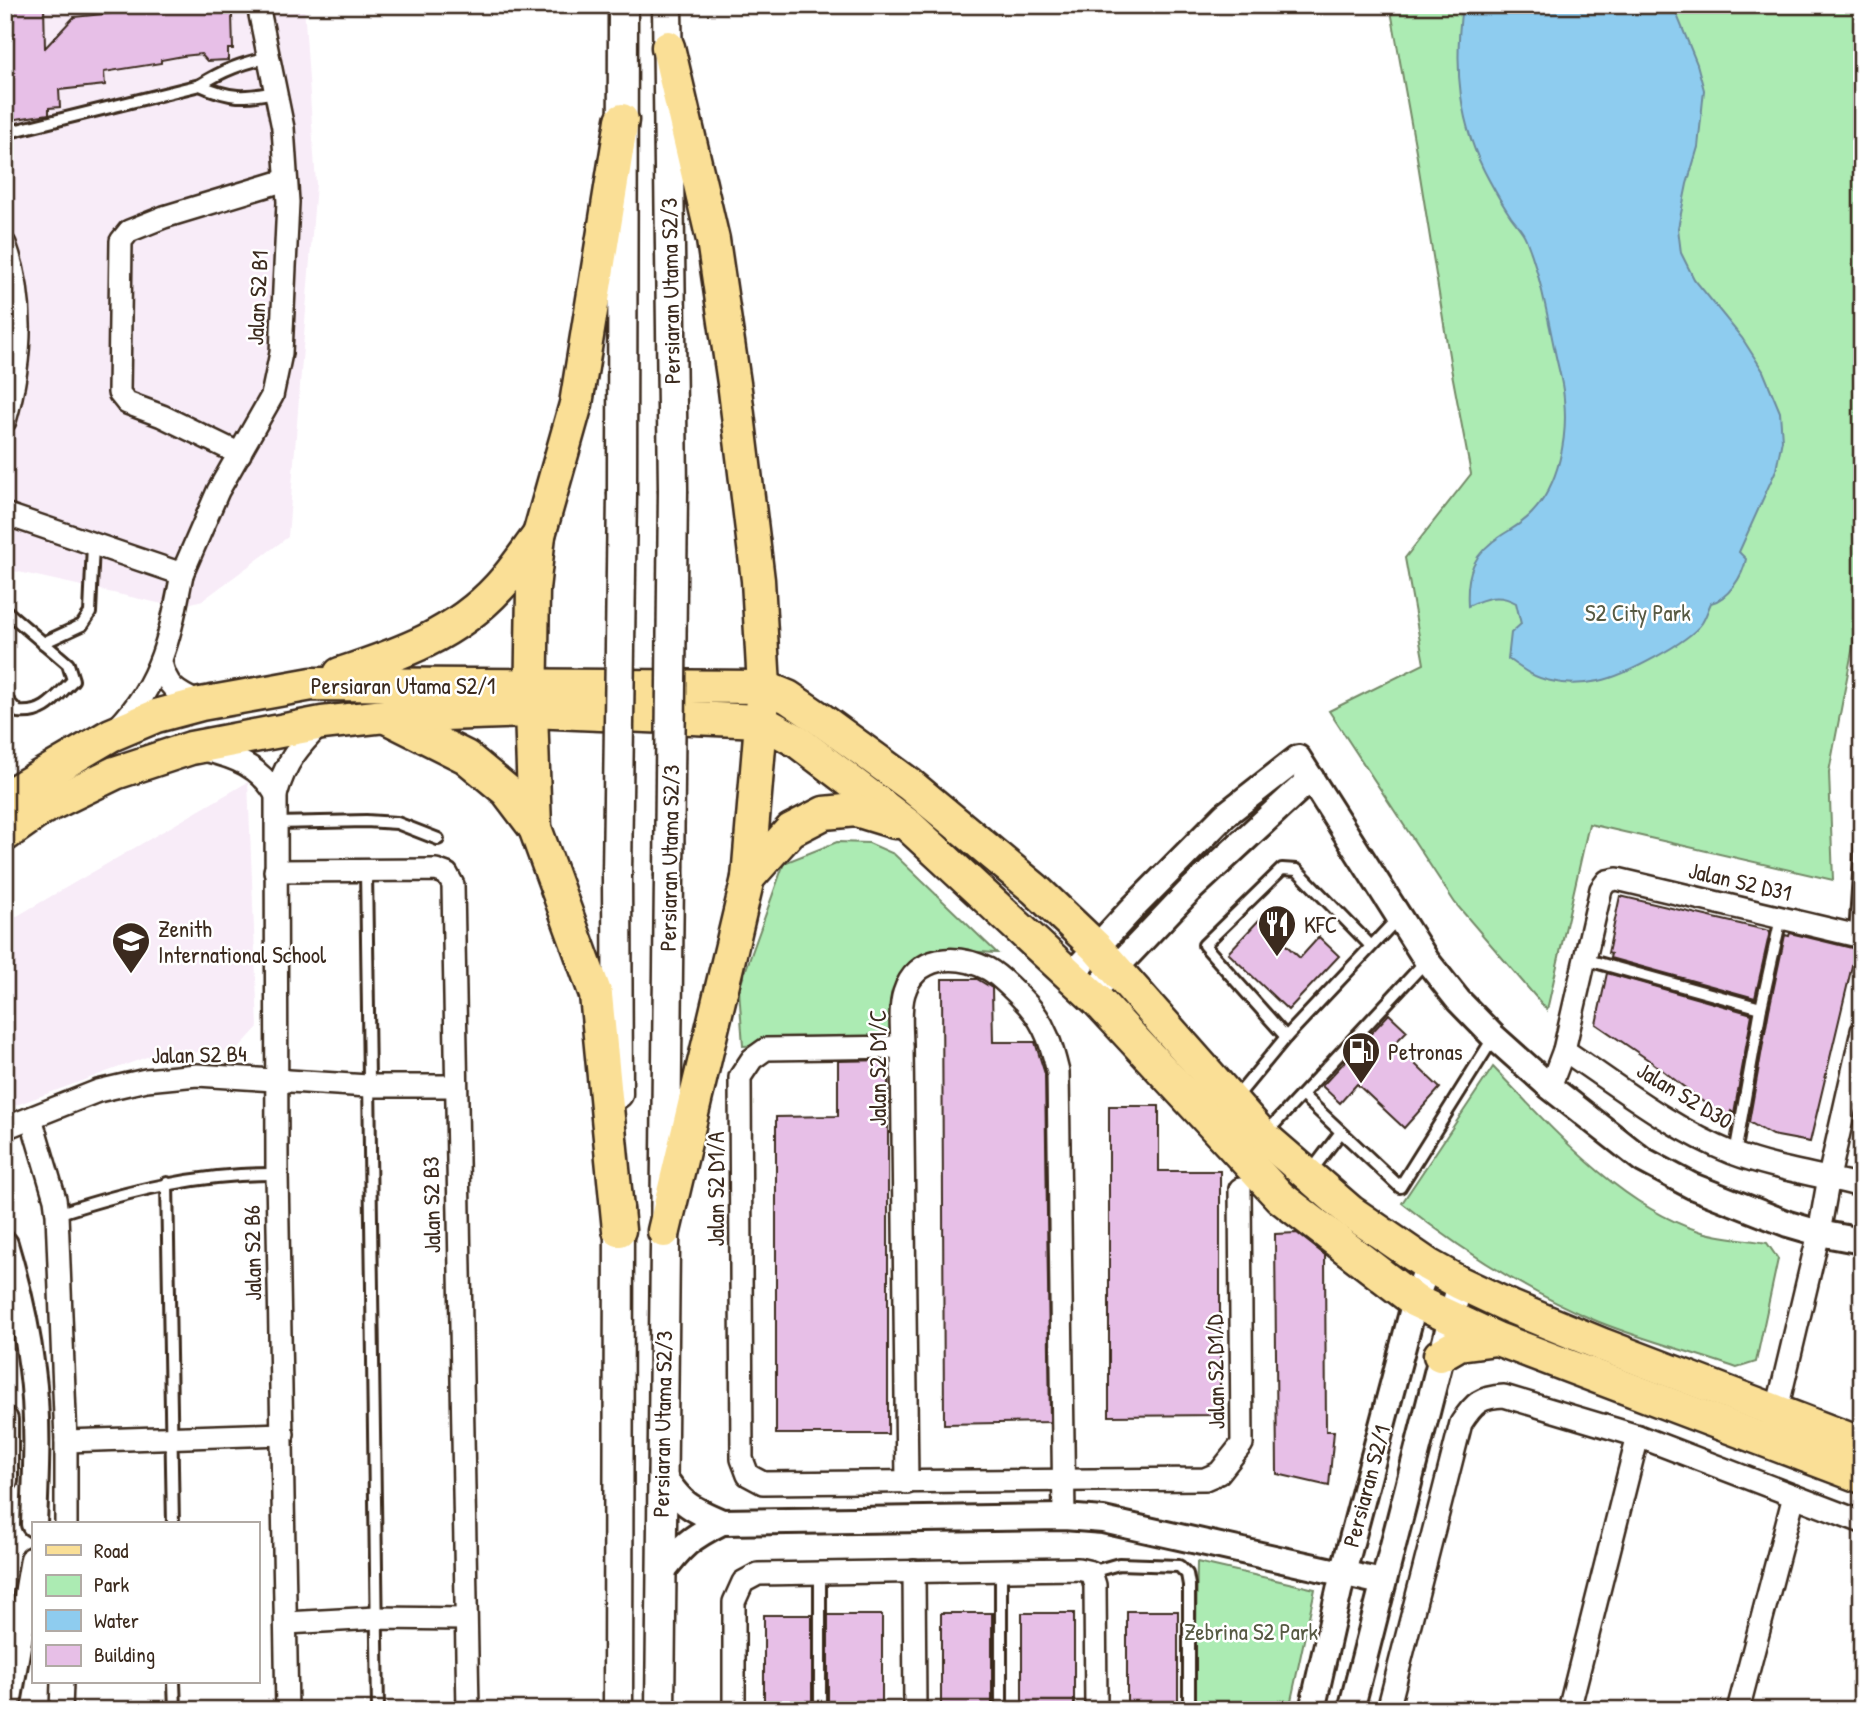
<svg xmlns="http://www.w3.org/2000/svg" width="1867" height="1715" font-family="'Patrick Hand',sans-serif">
<style>
.built{fill:#f8ecf8}
.green{fill:#acebb3;stroke:#748a68;stroke-width:2}
.water{fill:#8eccef;stroke:#6d8b9b;stroke-width:2}
.building{fill:#e7bfe7;stroke:#3b2a1e;stroke-width:2}
.lines{fill:none;stroke-linecap:round;stroke-linejoin:round}
.service-casing{stroke:#3b2a1e;stroke-width:16}
.minor-casing{stroke:#3b2a1e;stroke-width:26}
.tertiary-casing{stroke:#3b2a1e;stroke-width:30}
.secondary-casing{stroke:#3b2a1e;stroke-width:33}
.primary-casing{stroke:#3b2a1e;stroke-width:37}
.service{stroke:#fff;stroke-width:10}
.minor{stroke:#fff;stroke-width:21}
.tertiary{stroke:#fff;stroke-width:24}
.secondary{stroke:#fff;stroke-width:28}
.primary{stroke:#fadf96;stroke-width:32}
.secondary-bridge-casing{stroke:#3b2a1e;stroke-width:33;stroke-linecap:butt}
.secondary-bridge{stroke:#fff;stroke-width:28}
.labels{text-anchor:middle;dominant-baseline:central;stroke-width:5;stroke-linejoin:round;paint-order:stroke}
.street-label{font-size:23px;fill:#3b2a1e;stroke:#fff}
.park-label{font-size:23px;fill:#575a43;stroke:#fff}
.poi-label{font-size:23px;fill:#3b2a1e;stroke:#fff;text-anchor:start}
</style>
<rect width="100%" height="100%" fill="#fff"/>
<filter id="ink" filterUnits="userSpaceOnUse"><feTurbulence type="fractalNoise" baseFrequency=".0143" numOctaves="2"/><feDisplacementMap in="SourceGraphic" scale="14" xChannelSelector="R" yChannelSelector="G"/><feConvolveMatrix kernelMatrix="1 2 1 2 8 2 1 2 1" color-interpolation-filters="sRGB"/></filter>
<g filter="url(#ink)">
<g class="built">
<polygon points="5,5 304,5 316,184 288,537 203,600 176,607 5,569"/>
<polygon points="248,782 258,1027 236,1051 155,1054 11,1107 5,1106 5,923"/>
</g>
<g class="green">
<polygon points="1390,5 1862,5 1862,599 1829,772 1833,880 1589,824 1547,1010 1455,903 1329,711 1424,664 1405,558 1471,474 1451,368 1416,151"/>
<path d="M837 842 869 843 894 854 997 953C961 952 908 940 896 986 892 1003 893 1023 891 1041L743 1046 739 989 784 863Z"/>
<path d="M1493 1067C1550 1126 1618 1205 1699 1231 1720 1238 1745 1239 1767 1243L1778 1259 1756 1362 1737 1368C1691 1352 1644 1340 1599 1322 1529 1293 1461 1250 1402 1203Z"/>
<polygon points="1197,1562 1315,1589 1289,1710 1195,1710"/>
</g>
<path class="water" d="M1462 5H1673L1697 64 1704 90 1698 147 1687 184 1678 228 1681 253 1694 279 1742 338 1763 371 1780 412 1782 440 1776 470 1739 552 1746 559C1743 576 1728 599 1711 603 1708 609 1706 617 1702 623 1688 643 1624 676 1599 681 1584 684 1567 685 1551 681 1534 678 1522 669 1508 659L1511 633 1521 624 1516 603C1499 593 1485 598 1468 606 1466 573 1473 553 1502 535 1513 528 1523 523 1532 513 1559 485 1568 437 1564 399 1563 383 1558 367 1555 352 1547 314 1540 274 1526 239 1523 231 1516 224 1511 217 1503 205 1496 193 1489 180 1458 124 1454 68 1462 5Z"/>
<g class="building">
<polygon points="5,5 44,5 45,48 74,17 162,8 161,6 171,5 226,5 232,15 233,49 228,49 228,60 207,61 201,54 183,56 161,60 161,63 104,72 105,85 59,90 60,107 49,108 49,114 10,120 10,113 5,113"/>
<polygon points="1620,896 1770,931 1755,998 1610,958 1611,954 1608,953"/>
<polygon points="1259,920 1300,958 1319,937 1339,956 1288,1010 1228,953"/>
<polygon points="1790,933 1856,949 1810,1142 1772,1135 1749,1122 1769,1010 1785,935 1789,936"/>
<polygon points="1607,973 1752,1014 1734,1113 1731,1111 1728,1121 1653,1063 1596,1024"/>
<polygon points="942,979 977,979 992,988 993,1042 1035,1042 1045,1074 1050,1422 944,1424"/>
<polygon points="1389,1014 1407,1031 1394,1044 1440,1088 1404,1128 1357,1084 1340,1103 1322,1086"/>
<polygon points="888,1060 888,1434 776,1434 776,1117 838,1116 838,1061"/>
<polygon points="1109,1106 1159,1106 1159,1171 1220,1171 1220,1415 1109,1416"/>
<polygon points="1297,1233 1325,1255 1326,1431 1334,1431 1329,1486 1277,1474 1275,1234"/>
<rect x="1127" y="1611" width="51" height="99"/>
<rect x="941" y="1613" width="51" height="97"/>
<rect x="1022" y="1613" width="52" height="97"/>
<rect x="764" y="1615" width="48" height="95"/>
<rect x="828" y="1615" width="54" height="95"/>
</g>
<g class="lines">
<defs>
<g id="service">
<path d="M200 85C231 99 244 98 276 92"/>
<path d="M5 133 200 85C223 70 243 63 270 57"/>
<path d="M5 610 68 664 73 680C55 698 45 715 18 712L5 698"/>
<polyline points="43,643 82,625 90,613 93,544"/>
<polyline points="276,823 366,821 397,823 438,839"/>
<polyline points="366,870 378,1710"/>
<polyline points="1855,935 1862,829"/>
<polyline points="1584,959 1761,1008"/>
<polyline points="1286,1037 1204,945 1282,869 1297,870 1370,945"/>
<polyline points="1302,1095 1400,1187 1494,1037"/>
<polyline points="1234,1100 1286,1037 1398,918"/>
<polyline points="1265,1134 1426,961"/>
<polyline points="1735,1154 1761,1008 1781,918"/>
<polyline points="1309,1174 1341,1132"/>
<polyline points="167,1183 173,1524"/>
<path d="M57 1214C128 1191 201 1173 277 1174"/>
<polyline points="1001,1570 1001,1710"/>
<polyline points="1091,1572 1119,1564 1179,1566 1187,1574 1189,1585 1189,1710"/>
<polyline points="174,1682 175,1710"/>
<polyline points="820,1710 820,1571"/>
</g>
<g id="minor">
<path d="M5 244C26 301 21 364 5 421"/>
<polyline points="240,454 162,416 127,403 119,393 121,241 129,231 164,217 286,180"/>
<polyline points="5,514 182,574 218,491 272,396 281,353 288,202 283,128 258,5"/>
<path d="M161 662C167 689 178 693 201 704"/>
<path d="M118 727C161 683 171 633 182 574"/>
<path d="M204 750C234 757 260 766 276 795"/>
<polyline points="275,871 436,870 447,874 453,885 468,1710"/>
<polyline points="902,1047 766,1049 752,1059 740,1077 742,1459 748,1475 763,1483 1205,1479 1219,1473 1242,1444 1240,1189"/>
<path d="M1564 1050C1618 1086 1672 1129 1732 1153 1774 1169 1819 1175 1862 1186"/>
<polyline points="1550,1087 1564,1050 1601,889 1607,881 1617,879 1862,937"/>
<polyline points="31,1118 55,1199 57,1214 66,1441 66,1524"/>
<polyline points="5,1128 98,1091 146,1080 197,1075 368,1086 455,1086"/>
<polyline points="1774,1422 1819,1233 1829,1177 1862,1031"/>
<polyline points="66,1441 283,1434"/>
<path d="M907 1483 902 1047C902 1031 899 1009 904 993 916 955 956 953 988 969 999 975 1019 995 1028 1005 1046 1025 1052 1047 1058 1072L1064 1517"/>
<polyline points="914,1571 915,1710"/>
<polyline points="287,1623 376,1618 465,1619"/>
<polyline points="61,1710 62,1682"/>
<path d="M287 1710 277 1174 276 795C285 762 299 746 322 723"/>
<polyline points="734,1710 734,1602 743,1582 758,1574 1078,1569 1091,1572 1095,1585 1096,1710"/>
<path d="M1388 1710 1461 1423C1474 1403 1480 1397 1504 1396L1638 1436 1862 1522"/>
<polyline points="1569,1710 1638,1436"/>
<polyline points="1738,1710 1794,1496"/>
</g>
<g id="tertiary">
<polyline points="1071,975 1132,909 1225,815 1298,758 1427,961 1458,1000 1494,1037 1550,1087 1643,1160 1692,1186 1788,1224 1819,1233 1862,1241"/>
<polyline points="1091,994 1188,892 1311,778"/>
<path d="M5 1244C17 1284 27 1327 32 1369 39 1420 36 1473 34 1524"/>
<polyline points="5,1420 5,1480"/>
<path d="M661 1473C681 1503 688 1508 722 1522L1064 1517 1103 1520 1382 1582"/>
<path d="M660 1575C681 1546 690 1538 722 1522"/>
<polyline points="7,1710 33,1559"/>
<polyline points="1312,1710 1343,1573 1415,1301 1428,1265"/>
<polyline points="1351,1710 1460,1283"/>
</g>
<g id="secondary">
<polyline points="667,5 673,490"/>
<polyline points="622,493 623,5"/>
<polyline points="617,875 618,1094"/>
<polyline points="618,1710 619,1209"/>
<polyline points="660,1710 669,877"/>
</g>
<g id="primary">
<path d="M340 674C400 654 455 635 499 587 514 571 526 552 539 535"/>
<polyline points="388,718 466,757 507,791 535,828"/>
<polyline points="5,797 111,735 156,716 201,704 312,684 764,687 788,697 819,718 909,784 1035,889 1096,947 1263,1136 1351,1212 1428,1265 1460,1283 1511,1307 1603,1345 1862,1444"/>
<polyline points="5,835 43,808 115,773 191,748 322,723 385,716 531,711 761,721 797,741 909,826 1098,1001 1280,1197 1415,1301 1497,1339 1862,1477"/>
<polyline points="748,878 791,830 824,813 856,810 895,822"/>
<polyline points="619,1230 596,995 535,828 531,711 533,589 539,535 576,404 622,120"/>
<polyline points="664,1231 748,878 764,687 758,580 735,390 713,240 668,47"/>
<polyline points="1440,1355 1459,1344 1496,1339"/>
</g>
</defs>
<use href="#service" class="service-casing"/>
<use href="#minor" class="minor-casing"/>
<use href="#tertiary" class="tertiary-casing"/>
<use href="#secondary" class="secondary-casing"/>
<use href="#primary" class="primary-casing"/>
<use href="#service" class="service"/>
<use href="#minor" class="minor"/>
<use href="#tertiary" class="tertiary"/>
<use href="#secondary" class="secondary"/>
<use href="#primary" class="primary"/>
<defs>
<g id="secondary-bridge">
<polyline points="617,875 622,493"/>
<polyline points="669,877 673,490"/>
</g>
</defs>
<use href="#secondary-bridge" class="secondary-bridge-casing"/>
<use href="#secondary-bridge" class="secondary-bridge"/>
</g>
</g>
<defs>
<symbol id="restaurant-pin" viewBox="-11 -11 22 30"><path d="M0 17L-7.5 6A9.5 9.5 0 1 1 7.5 6Z" fill="#3b2a1e" stroke="#fff"/><path d="M-5-6h1v4h1v-4h1v4h1v-4h1v5L-1.5 .5V6h-2V.5L-5-1ZM5-6V6H3V1.5H1.5Q1.5-4 5-6Z" fill="#fff"/></symbol>
<symbol id="school-pin" viewBox="-11 -11 22 30"><path d="M0 17L-7.5 6A9.5 9.5 0 1 1 7.5 6Z" fill="#3b2a1e" stroke="#fff"/><path d="M0-5L7-2L0 1L-7-2ZM-4 1L0 2.5L4 1V4Q0 6-4 4Z" fill="#fff"/></symbol>
<symbol id="fuel-pin" viewBox="-11 -11 22 30"><path d="M0 17L-7.5 6A9.5 9.5 0 1 1 7.5 6Z" fill="#3b2a1e" stroke="#fff"/><path d="M-5.5-6h7V0h2V4h1.3V-2.5L3-4.5l.8-.8L6-3V5H2.5V1h-1V6h-7ZM-4.2-4.7v3.2H.2V-4.7Z" fill="#fff"/></symbol>
</defs>
<g fill-rule="evenodd">
<use href="#restaurant-pin" x="1255" y="902" width="44" height="60"/>
<use href="#school-pin" x="109" y="919" width="44" height="60"/>
<use href="#fuel-pin" x="1339" y="1029" width="44" height="60"/>
</g>
<g class="labels">
<g class="street-label">
<text transform="translate(670 291) rotate(-91)">Persiaran Utama S2/3</text>
<text transform="translate(257 298) rotate(-87)">Jalan S2 B1</text>
<text x="403" y="685">Persiaran Utama S2/1</text>
<text transform="translate(669 858) rotate(-89)">Persiaran Utama S2/3</text>
<text transform="translate(1740 881) rotate(13)">Jalan S2 D31</text>
<text transform="translate(199 1054) rotate(-1)">Jalan S2 B4</text>
<text transform="translate(877 1068) rotate(-90)">Jalan S2 D1/C</text>
<text transform="translate(1685 1095) rotate(31)">Jalan S2 D30</text>
<text transform="translate(715 1189) rotate(-90)">Jalan S2 D1/A</text>
<text transform="translate(431 1205) rotate(-91)">Jalan S2 B3</text>
<text transform="translate(252 1253) rotate(-91)">Jalan S2 B6</text>
<text transform="translate(1215 1372) rotate(-91)">Jalan S2 D1/D</text>
<text transform="translate(662 1424) rotate(-89)">Persiaran Utama S2/3</text>
<text transform="translate(1366 1486) rotate(-75)">Persiaran S2/1</text>
</g>
<g class="park-label">
<text x="1638" y="612">S2 City Park</text>
<text x="1251" y="1631">Zebrina S2 Park</text>
</g>
<g class="poi-label">
<text x="1304" y="924">KFC</text>
<text x="158" y="928">Zenith<tspan x="158" dy="26">International School</tspan></text>
<text x="1388" y="1051">Petronas</text>
</g>
</g>
<rect width="1867" height="1715" fill="none" stroke="#fff" stroke-width="28"/>
<rect x="14" y="14" width="1839" height="1687" fill="none" stroke="#3b2a1e" stroke-width="2.5" filter="url(#ink)"/>
<rect x="32" y="1522" width="228" height="161" fill="#ffffff" stroke="#b1aaa5" stroke-width="2"/>
<rect x="46" y="1545" width="35" height="10" fill="#fadf96" stroke="#b1aaa5" stroke-width="2"/>
<text x="94" y="1558" font-size="21" fill="#3b2a1e">Road</text>
<rect x="46" y="1575" width="35" height="21" fill="#acebb3" stroke="#b1aaa5" stroke-width="2"/>
<text x="94" y="1592" font-size="21" fill="#3b2a1e">Park</text>
<rect x="46" y="1610" width="35" height="21" fill="#8eccef" stroke="#b1aaa5" stroke-width="2"/>
<text x="94" y="1628" font-size="21" fill="#3b2a1e">Water</text>
<rect x="46" y="1645" width="35" height="21" fill="#e7bfe7" stroke="#b1aaa5" stroke-width="2"/>
<text x="94" y="1662" font-size="21" fill="#3b2a1e">Building</text>
</svg>
